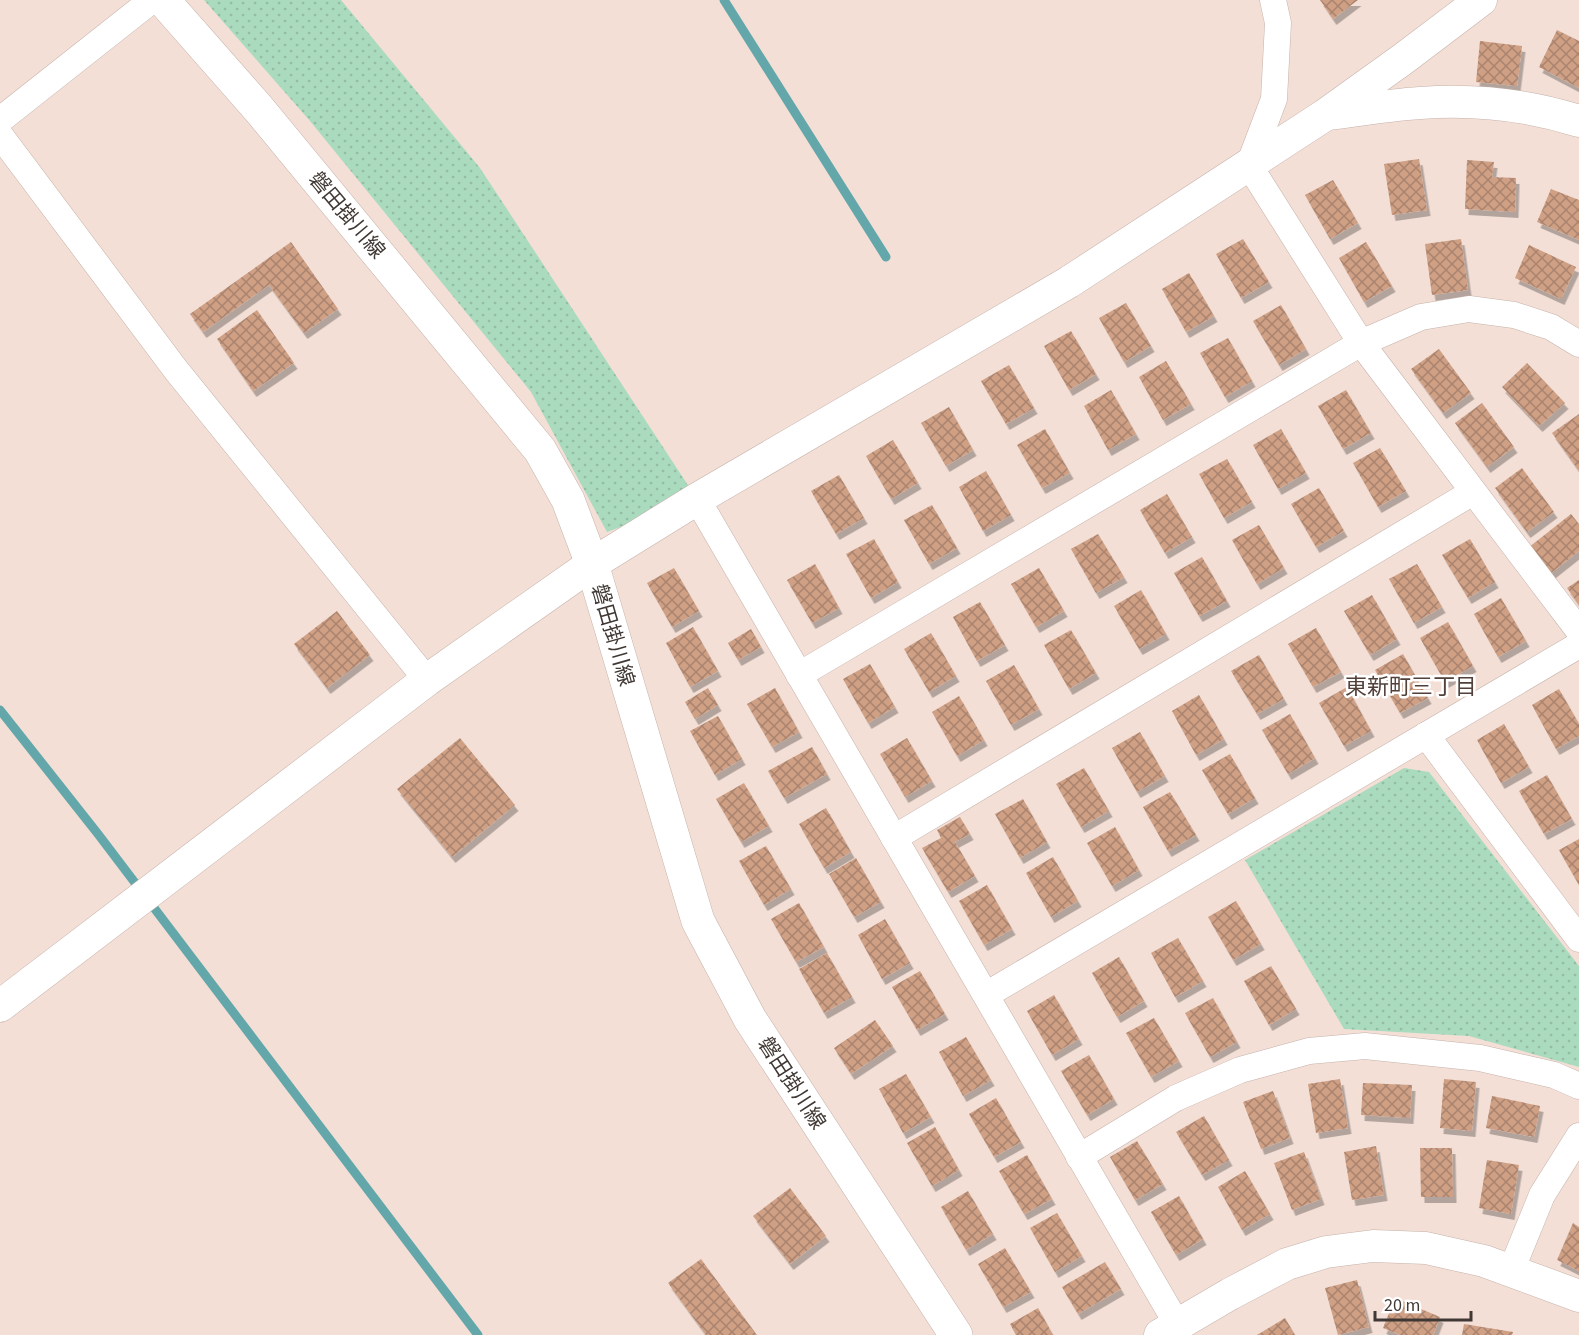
<svg xmlns="http://www.w3.org/2000/svg" width="1579" height="1335" font-family="'Source Sans 3','Noto Sans JP',sans-serif">
<style>
.grass{fill:url(#grass-dots)}
.lines{fill:none;stroke-linecap:round;stroke-linejoin:round}
.stream{stroke:#64a7aa;stroke-width:9}
.building{fill:url(#building-cross-hatch);filter:url(#shadow)}
.minor-casing{stroke:#c6b2aa;stroke-width:27}
.tertiary-casing{stroke:#c6b2aa;stroke-width:33}
.secondary-casing{stroke:#c6b2aa;stroke-width:34}
.minor{stroke:#fff;stroke-width:26}
.tertiary{stroke:#fff;stroke-width:32}
.secondary{stroke:#fff;stroke-width:33}
.labels{text-anchor:middle;dominant-baseline:central;stroke-width:5;stroke-linejoin:round;paint-order:stroke}
.street-label{font-size:21px;fill:#403834;stroke:#fff}
.neighbourhood-label{font-size:22px;fill:#51413a;stroke:#fff}
</style>
<defs>
<pattern id="grass-dots" width="8" height="8" patternUnits="userSpaceOnUse" patternTransform="scale(1.5)"><rect width="8" height="8" fill="#aadbbe"/><path d="M2 2h.1M6 6h.1" fill="none" stroke="#93bda4" stroke-width="1.8" stroke-linecap="round"/></pattern>
<pattern id="building-cross-hatch" width="8" height="8" patternUnits="userSpaceOnUse" patternTransform="scale(1.5)"><rect width="8" height="8" fill="#d0a085"/><path d="M0 0l8 8M0 8l8-8" fill="none" stroke="#aa836e"/></pattern>
<filter id="shadow"><feDropShadow dx="3.5" dy="6" stdDeviation="0" flood-color="#0004"/></filter>
</defs>
<rect width="100%" height="100%" fill="#f3dfd6"/>
<g class="grass">
<polygon points="204,0 341,0 480,168 697,499 607,532 531,392 310,121"/>
<polygon points="1404,768 1429,772 1579,966 1579,1067 1469,1036 1344,1029 1245,860"/>
</g>
<g class="lines">
<g class="stream">
<polyline points="724,0 886,257"/>
<polyline points="0,710 98,834 478,1335"/>
</g>
</g>
<g class="building">
<polygon points="1320,0 1358,0 1333,19"/>
<polygon points="1557,30 1579,41 1579,88 1539,67"/>
<polygon points="1480,41 1522,46 1517,86 1476,82"/>
<polygon points="1419,159 1427,210 1392,215 1384,164"/>
<polygon points="1467,160 1494,162 1492,177 1516,178 1515,212 1465,209"/>
<polygon points="1333,180 1358,223 1330,239 1305,195"/>
<polygon points="1551,189 1579,200 1579,240 1537,222"/>
<polygon points="1243,239 1269,282 1241,298 1216,254"/>
<polygon points="1461,239 1468,290 1432,295 1425,244"/>
<polygon points="291,242 338,309 304,333 269,285 203,332 190,314"/>
<polygon points="1366,242 1392,286 1364,302 1339,258"/>
<polygon points="1529,245 1576,267 1561,299 1515,278"/>
<polygon points="1189,273 1214,316 1186,332 1162,289"/>
<polygon points="1126,303 1151,346 1124,362 1099,318"/>
<polygon points="1281,305 1306,349 1279,365 1253,321"/>
<polygon points="257,310 294,363 253,391 217,339"/>
<polygon points="1071,331 1096,374 1069,390 1044,346"/>
<polygon points="1228,338 1252,381 1225,397 1200,353"/>
<polygon points="1439,349 1471,393 1443,413 1411,369"/>
<polygon points="1166,361 1191,404 1163,420 1139,377"/>
<polygon points="1527,363 1565,403 1539,426 1502,387"/>
<polygon points="1009,365 1034,408 1006,424 981,381"/>
<polygon points="1111,390 1136,434 1108,450 1084,406"/>
<polygon points="1346,390 1371,433 1343,449 1318,406"/>
<polygon points="1482,403 1514,447 1487,467 1455,423"/>
<polygon points="949,407 973,450 946,466 921,423"/>
<polygon points="1579,414 1579,471 1552,433"/>
<polygon points="1045,429 1070,473 1042,488 1017,445"/>
<polygon points="1281,429 1306,473 1278,489 1253,445"/>
<polygon points="893,440 918,483 891,499 866,456"/>
<polygon points="1380,448 1406,491 1378,507 1353,463"/>
<polygon points="1227,459 1252,502 1224,518 1199,474"/>
<polygon points="1522,468 1554,512 1527,532 1495,488"/>
<polygon points="986,471 1011,515 983,531 959,487"/>
<polygon points="839,475 864,518 836,534 811,491"/>
<polygon points="1319,488 1344,531 1316,547 1291,504"/>
<polygon points="1167,494 1192,537 1165,553 1140,510"/>
<polygon points="932,505 957,548 929,564 904,520"/>
<polygon points="1571,514 1579,524 1579,551 1550,574 1528,548"/>
<polygon points="1259,525 1284,568 1257,584 1232,540"/>
<polygon points="1098,534 1124,577 1096,593 1071,549"/>
<polygon points="874,539 898,582 871,598 846,554"/>
<polygon points="1470,539 1495,582 1468,598 1442,555"/>
<polygon points="1202,557 1227,601 1199,616 1174,573"/>
<polygon points="815,564 839,608 812,623 787,580"/>
<polygon points="1417,564 1442,607 1414,623 1389,579"/>
<polygon points="674,568 699,611 672,627 647,583"/>
<polygon points="1039,568 1064,611 1036,627 1011,584"/>
<polygon points="1579,580 1579,605 1567,588"/>
<polygon points="1141,590 1166,634 1139,649 1114,606"/>
<polygon points="1372,595 1397,639 1370,655 1344,611"/>
<polygon points="1501,598 1526,641 1498,657 1474,614"/>
<polygon points="980,602 1005,645 977,661 953,617"/>
<polygon points="337,611 370,655 327,688 294,644"/>
<polygon points="1448,622 1473,666 1445,682 1420,638"/>
<polygon points="693,627 718,671 690,687 666,643"/>
<polygon points="1316,628 1341,672 1313,687 1288,644"/>
<polygon points="751,629 761,647 738,660 728,643"/>
<polygon points="1071,630 1096,673 1069,689 1044,645"/>
<polygon points="931,633 956,676 929,692 904,649"/>
<polygon points="1403,654 1428,698 1400,713 1375,670"/>
<polygon points="1259,655 1284,699 1257,714 1231,671"/>
<polygon points="870,664 895,707 868,723 843,679"/>
<polygon points="1014,665 1039,709 1011,725 986,681"/>
<polygon points="1347,687 1371,731 1344,746 1319,703"/>
<polygon points="708,688 718,705 695,719 685,702"/>
<polygon points="775,688 799,732 772,747 747,704"/>
<polygon points="1559,689 1579,724 1579,736 1556,749 1532,705"/>
<polygon points="1199,695 1224,739 1196,755 1172,711"/>
<polygon points="959,696 984,740 957,756 932,712"/>
<polygon points="1290,714 1315,758 1288,774 1262,730"/>
<polygon points="718,716 742,759 715,775 690,731"/>
<polygon points="1504,724 1529,767 1501,783 1477,740"/>
<polygon points="1140,732 1165,776 1137,792 1112,748"/>
<polygon points="460,738 515,805 452,857 397,789"/>
<polygon points="907,738 932,781 905,797 880,754"/>
<polygon points="812,747 827,774 784,798 768,771"/>
<polygon points="1230,754 1255,798 1228,814 1202,770"/>
<polygon points="1084,768 1109,811 1081,827 1056,784"/>
<polygon points="1547,775 1572,819 1544,834 1519,791"/>
<polygon points="744,783 769,826 741,842 716,799"/>
<polygon points="1170,792 1196,835 1168,851 1143,807"/>
<polygon points="1023,799 1047,842 1020,858 995,814"/>
<polygon points="826,808 851,852 824,868 799,824"/>
<polygon points="960,817 970,834 955,842 975,876 948,892 922,848 941,838 937,830"/>
<polygon points="1115,827 1139,870 1112,886 1087,843"/>
<polygon points="1579,839 1579,885 1559,850"/>
<polygon points="766,846 791,889 764,905 739,861"/>
<polygon points="1053,857 1078,901 1051,917 1026,873"/>
<polygon points="856,858 881,902 854,917 829,874"/>
<polygon points="987,885 1012,929 984,945 959,901"/>
<polygon points="1236,901 1261,944 1233,960 1208,917"/>
<polygon points="799,903 824,947 796,962 771,919"/>
<polygon points="885,919 910,963 882,979 858,935"/>
<polygon points="1178,938 1203,981 1175,997 1151,953"/>
<polygon points="827,953 852,997 824,1013 799,969"/>
<polygon points="1119,957 1144,1001 1117,1017 1092,973"/>
<polygon points="1271,966 1296,1009 1269,1025 1244,981"/>
<polygon points="920,971 945,1014 917,1030 892,987"/>
<polygon points="1054,995 1079,1039 1052,1055 1027,1011"/>
<polygon points="1213,998 1237,1042 1210,1057 1185,1013"/>
<polygon points="1154,1018 1179,1061 1151,1077 1126,1033"/>
<polygon points="875,1020 893,1046 851,1074 834,1048"/>
<polygon points="966,1037 991,1080 963,1096 939,1052"/>
<polygon points="1089,1055 1114,1099 1087,1115 1061,1071"/>
<polygon points="906,1074 931,1117 903,1133 879,1089"/>
<polygon points="1340,1079 1348,1128 1316,1133 1308,1084"/>
<polygon points="1444,1079 1476,1082 1472,1131 1440,1128"/>
<polygon points="1363,1083 1412,1085 1410,1118 1361,1115"/>
<polygon points="1273,1091 1290,1138 1261,1149 1243,1102"/>
<polygon points="1492,1096 1540,1106 1534,1137 1486,1128"/>
<polygon points="996,1098 1021,1142 994,1157 969,1114"/>
<polygon points="1204,1116 1229,1160 1202,1175 1176,1132"/>
<polygon points="935,1127 959,1170 932,1186 907,1143"/>
<polygon points="1137,1141 1163,1184 1135,1200 1110,1157"/>
<polygon points="1376,1146 1384,1195 1352,1200 1344,1152"/>
<polygon points="1420,1148 1452,1148 1453,1197 1421,1197"/>
<polygon points="1304,1152 1321,1199 1292,1210 1274,1163"/>
<polygon points="1027,1155 1052,1199 1024,1214 999,1171"/>
<polygon points="1487,1160 1519,1165 1511,1214 1479,1208"/>
<polygon points="1245,1171 1270,1214 1242,1230 1218,1187"/>
<polygon points="790,1188 826,1236 790,1264 753,1216"/>
<polygon points="968,1191 993,1234 966,1250 941,1207"/>
<polygon points="1179,1196 1203,1239 1176,1255 1151,1212"/>
<polygon points="1057,1213 1082,1256 1055,1272 1030,1228"/>
<polygon points="1573,1223 1579,1227 1579,1271 1557,1260"/>
<polygon points="1005,1248 1031,1292 1003,1307 978,1264"/>
<polygon points="701,1259 757,1335 706,1335 668,1283"/>
<polygon points="1105,1262 1121,1289 1078,1314 1062,1287"/>
<polygon points="1357,1280 1369,1327 1338,1335 1325,1288"/>
<polygon points="1395,1298 1440,1317 1433,1335 1400,1335 1383,1328"/>
<polygon points="1038,1308 1053,1335 1016,1335 1010,1324"/>
<polygon points="1285,1318 1295,1335 1257,1335"/>
<polygon points="1464,1324 1513,1332 1512,1335 1462,1335"/>
</g>
<g class="lines">
<defs>
<g id="minor">
<polyline points="1273,0 1278,23 1274,99 1249,165 1361,343 1579,631"/>
<polyline points="0,120 152,0"/>
<polyline points="0,135 176,370 427,680"/>
<polyline points="697,499 1177,1324"/>
<polyline points="799,675 1361,343 1421,317 1469,309 1514,315 1551,327 1579,344"/>
<polyline points="1426,735 1579,939"/>
<polyline points="894,838 1473,492"/>
<polyline points="986,995 1579,645"/>
<polyline points="1079,1157 1176,1098 1240,1070 1309,1051 1365,1046 1480,1058 1554,1075 1579,1086"/>
<polyline points="1511,1271 1542,1195 1579,1136"/>
</g>
<g id="tertiary">
<path d="M1329 114C1359 110 1390 105 1420 103 1473 99 1528 105 1579 121"/>
<polyline points="0,1006 427,680 592,564 697,499 1069,282 1325,115 1403,59 1481,0"/>
<polyline points="1160,1335 1230,1294 1287,1264 1326,1252 1373,1246 1426,1248 1484,1261 1579,1296"/>
</g>
<polyline id="secondary" points="163,0 258,108 540,450 568,500 592,564 698,921 750,1019 956,1335"/>
</defs>
<use href="#minor" class="minor-casing"/>
<use href="#tertiary" class="tertiary-casing"/>
<use href="#secondary" class="secondary-casing"/>
<use href="#minor" class="minor"/>
<use href="#tertiary" class="tertiary"/>
<use href="#secondary" class="secondary"/>
</g>
<g class="labels">
<g class="street-label">
<text transform="translate(347 215) rotate(50)">磐田掛川線</text>
<text transform="translate(613 635) rotate(74)">磐田掛川線</text>
<text transform="translate(792 1083) rotate(57)">磐田掛川線</text>
</g>
<g class="neighbourhood-label">
<text x="1411" y="687">東新町三丁目</text>
</g>
</g>
<path d="M1375 1311v9h96v-9" fill="none" stroke="#403834" stroke-width="3"/>
<text x="1384" y="1311" font-size="18" fill="#403834" stroke="#ffffff" stroke-width="4.5" paint-order="stroke">20 m</text>
</svg>
